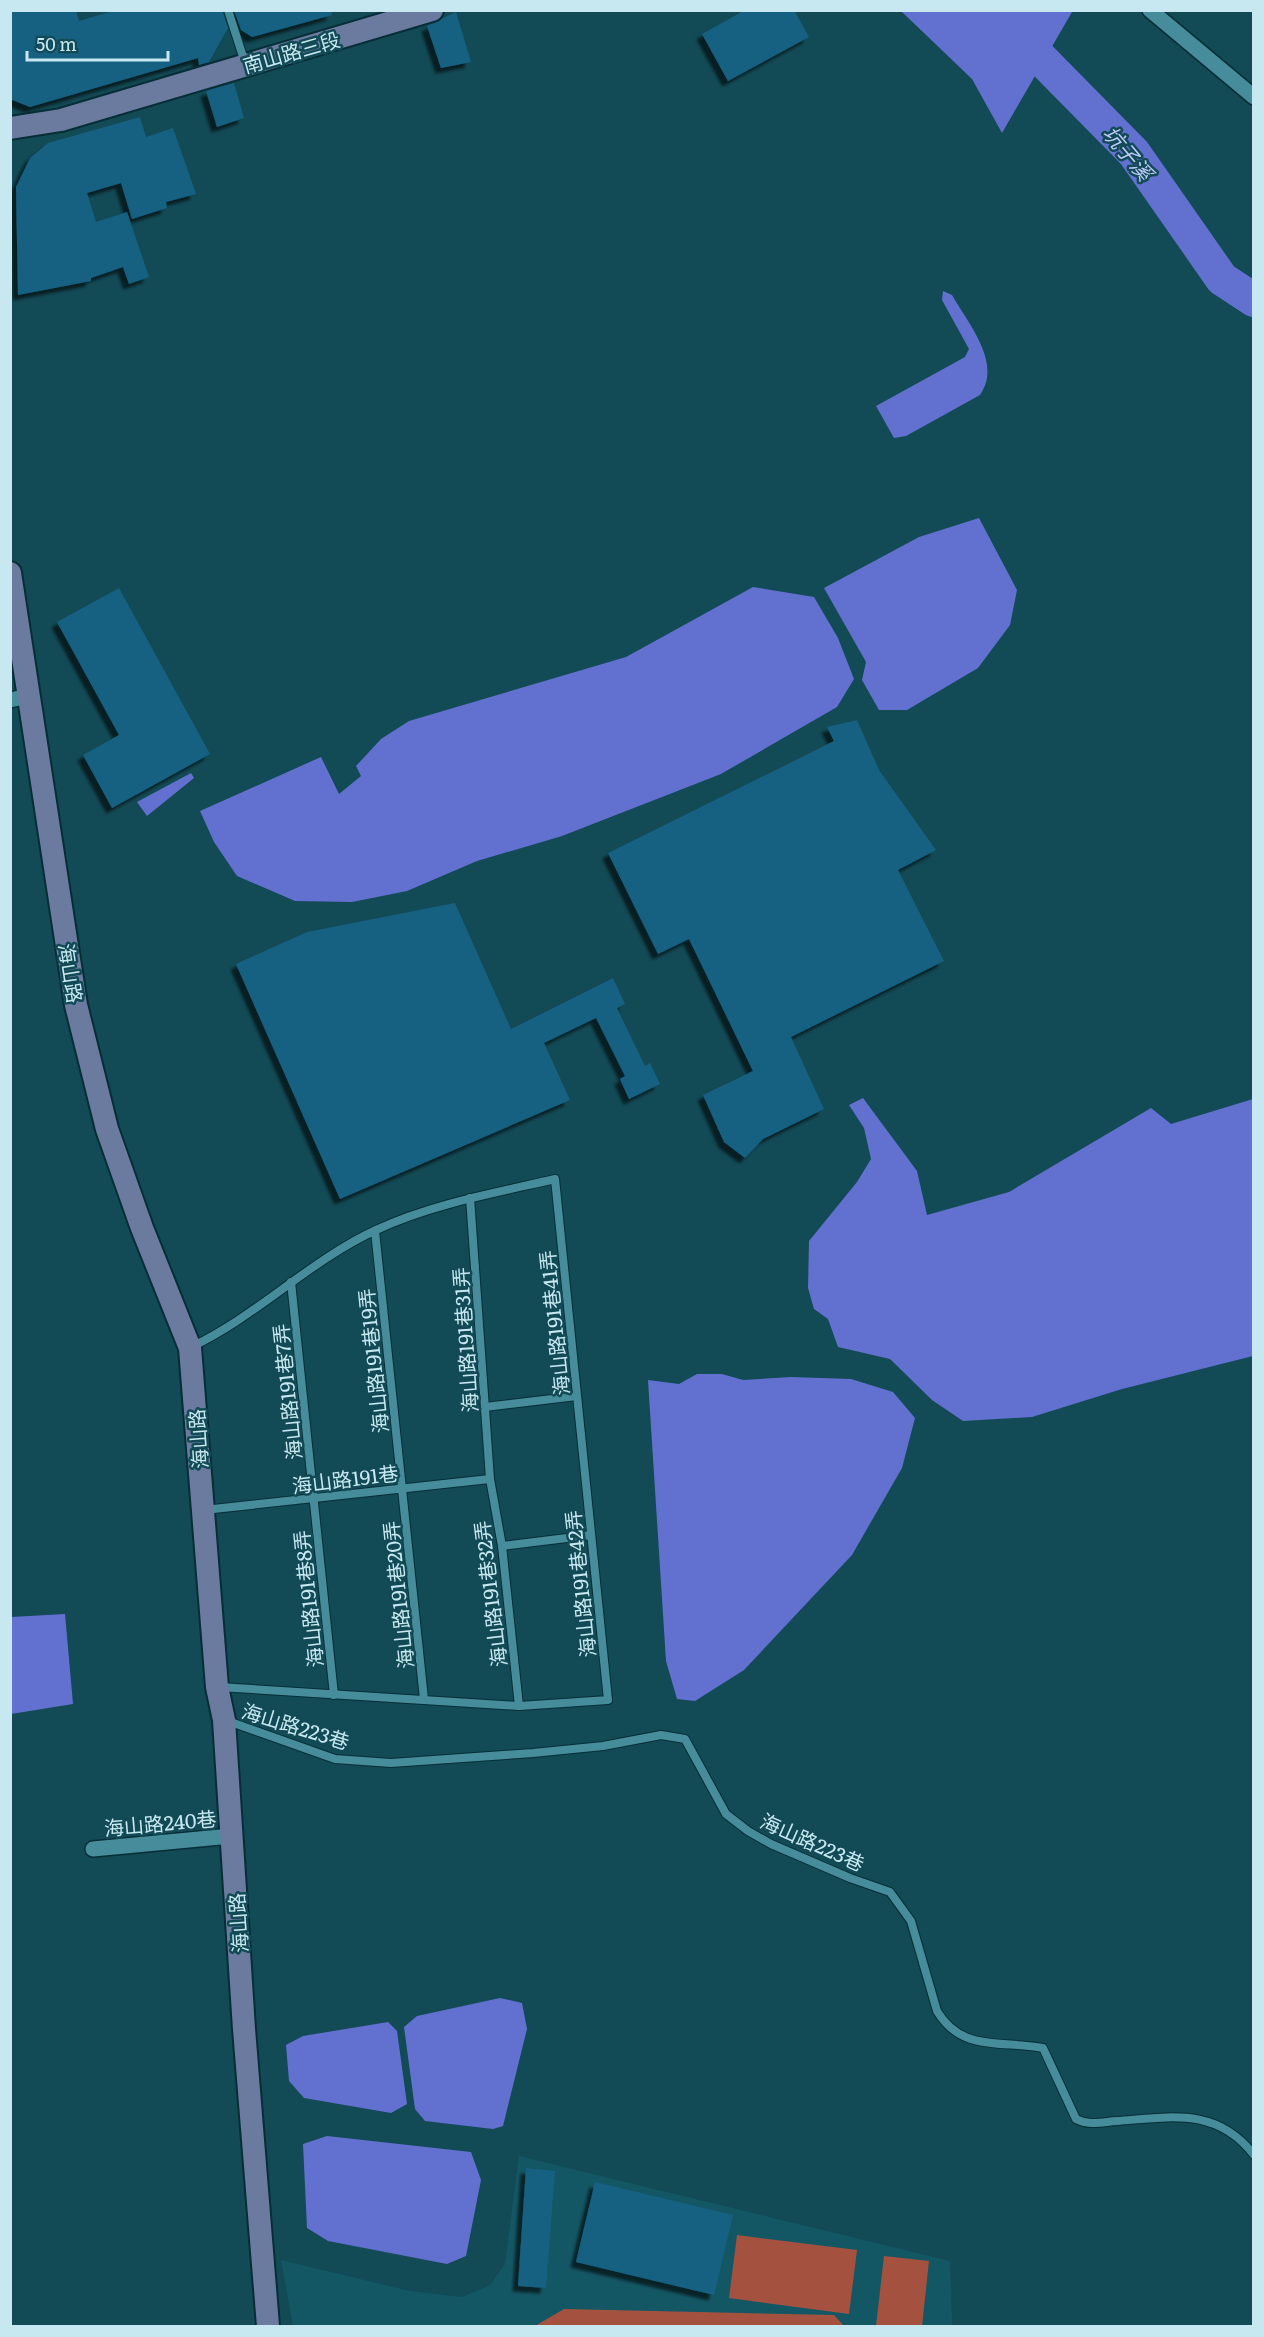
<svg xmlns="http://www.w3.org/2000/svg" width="1264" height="2337" font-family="Literata,'Noto Sans TC',serif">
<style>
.built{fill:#145764}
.green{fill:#a4523f}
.water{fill:#6271d0}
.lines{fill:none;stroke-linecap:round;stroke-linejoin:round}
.river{stroke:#6271d0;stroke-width:34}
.building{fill:#176082;filter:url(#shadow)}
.lane-casing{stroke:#072e36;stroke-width:10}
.street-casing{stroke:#072e36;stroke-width:18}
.secondary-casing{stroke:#072e36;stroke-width:26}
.lane{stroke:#478c9b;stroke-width:8}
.street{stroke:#478c9b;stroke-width:15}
.secondary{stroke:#6b7ba0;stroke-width:22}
.labels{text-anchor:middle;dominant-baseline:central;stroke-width:5;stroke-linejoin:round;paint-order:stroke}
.street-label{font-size:20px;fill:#c7e8f0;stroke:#124a55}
.water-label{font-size:21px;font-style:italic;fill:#becafb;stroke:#124a55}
</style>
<defs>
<filter id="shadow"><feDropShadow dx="-5.5" dy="5.5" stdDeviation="1.5" flood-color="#0009"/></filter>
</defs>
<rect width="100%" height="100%" fill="#124a55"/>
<polygon class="built" points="519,2156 950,2261 952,2326 293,2326 281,2260 410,2291 462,2297 490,2285 505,2264"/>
<g class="green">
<polygon points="737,2235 857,2250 849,2314 729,2298"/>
<polygon points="884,2256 929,2261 922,2326 876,2326"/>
<polygon points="564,2309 834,2315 844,2326 535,2326"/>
</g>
<g class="water">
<polygon points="901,11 1071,10 1072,12 1002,133 972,79"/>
<path d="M943 291 952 295C968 323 1003 364 980 395L906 436 894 438 876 406 965 357 969 349 942 300Z"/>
<polygon points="979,518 1017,590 1010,625 978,668 907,710 879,710 862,680 866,662 824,588 919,537"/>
<polygon points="753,587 814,597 838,638 854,679 837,707 721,774 562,836 477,861 407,891 352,902 295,901 237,876 214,842 200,811 321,757 339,794 361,776 356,766 381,739 409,721 626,657"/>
<polygon points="191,773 194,778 147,816 137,802"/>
<polygon points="863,1098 917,1171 927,1215 1009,1192 1151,1108 1171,1124 1253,1099 1253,1356 1122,1389 1032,1417 963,1421 932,1400 890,1359 838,1347 828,1319 814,1309 808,1288 809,1241 857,1182 871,1159 864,1128 849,1105"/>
<polygon points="697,1374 722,1374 743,1380 791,1377 851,1379 893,1392 915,1418 902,1468 852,1555 744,1670 695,1701 677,1699 666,1661 648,1380 679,1384"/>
<polygon points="65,1614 73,1704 11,1714 11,1617"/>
<polygon points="500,1998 522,2003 527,2029 503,2126 493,2129 425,2121 415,2109 404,2027 417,2016"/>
<polygon points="388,2022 397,2031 407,2104 391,2113 304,2098 289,2081 286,2045 303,2036"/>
<polygon points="327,2136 471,2152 481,2180 466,2256 447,2264 328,2241 307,2228 303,2144"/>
</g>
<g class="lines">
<polyline class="river" points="993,10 1134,153 1222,279 1254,300"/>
</g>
<g class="building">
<polygon points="10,10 76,10 79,21 116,10 222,10 228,28 209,62 199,65 198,58 30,107 10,99"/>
<polygon points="234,10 331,10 332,15 252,37 241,30"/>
<polygon points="745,10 794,10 809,37 728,81 702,34"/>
<polygon points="456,12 471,62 441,68 427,26"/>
<polygon points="234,83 244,118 217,127 206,91"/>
<polygon points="140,117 146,137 173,128 196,194 166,202 167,208 132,219 121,183 87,193 96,222 127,212 149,277 129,284 123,267 91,278 91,281 18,295 16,187 30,158 48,143"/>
<polygon points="119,588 210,754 112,808 83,755 119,735 57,622"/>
<polygon points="857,720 879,770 936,850 898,870 944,961 791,1037 824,1109 763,1139 745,1158 724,1142 703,1095 753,1071 689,939 658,954 608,853 834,741 827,727"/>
<polygon points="455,903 511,1029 613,978 625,1004 617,1008 645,1066 650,1063 660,1084 629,1099 620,1079 625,1076 596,1018 544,1043 570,1100 340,1199 236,964 307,932"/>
<polygon points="526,2168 555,2171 546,2288 518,2286"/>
<polygon points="595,2182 733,2215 714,2295 576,2262"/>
</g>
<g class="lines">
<defs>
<g id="lane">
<polyline points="228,10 245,63"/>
<polyline points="470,1198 490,1479 502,1546 519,1706"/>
<polyline points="375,1231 424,1699"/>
<polyline points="291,1282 334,1695"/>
<path d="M191 1347C257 1316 309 1261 376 1230 432 1204 495 1193 555 1179L608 1700 519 1706 219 1687"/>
<polyline points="485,1407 577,1396"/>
<polyline points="204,1510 490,1479"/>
<polyline points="502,1546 591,1535"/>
<path d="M228 1721 335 1759 391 1763 533 1753 603 1746 661 1735 685 1739 726 1814 748 1831 771 1844 850 1878 890 1892 911 1921 937 2011C962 2053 1003 2040 1043 2048L1076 2119C1089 2126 1102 2122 1117 2121 1171 2117 1217 2107 1254 2155"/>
</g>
<g id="street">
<polyline points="1150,10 1254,97"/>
<polyline points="10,700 29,696"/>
<polyline points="93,1849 231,1836"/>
</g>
<g id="secondary">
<polyline points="10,128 61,120 432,10"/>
<polyline points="10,573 76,1005 107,1129 142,1228 190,1348 217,1687 224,1720 244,2029 268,2326"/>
</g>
</defs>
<use href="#lane" class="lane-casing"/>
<use href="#street" class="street-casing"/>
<use href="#secondary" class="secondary-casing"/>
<use href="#lane" class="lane"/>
<use href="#street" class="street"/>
<use href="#secondary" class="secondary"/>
</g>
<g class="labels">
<g class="street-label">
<text transform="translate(291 51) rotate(-16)">南山路三段</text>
<text transform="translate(72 973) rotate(81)">海山路</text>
<text transform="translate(553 1323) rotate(-96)">海山路191巷41弄</text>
<text transform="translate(464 1340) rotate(-94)">海山路191巷31弄</text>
<text transform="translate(372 1361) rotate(-96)">海山路191巷19弄</text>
<text transform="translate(286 1392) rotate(-96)">海山路191巷7弄</text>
<text transform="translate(197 1439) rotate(-94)">海山路</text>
<text transform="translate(345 1478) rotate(-7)">海山路191巷</text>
<text transform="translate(579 1584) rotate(-96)">海山路191巷42弄</text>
<text transform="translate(489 1594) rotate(-97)">海山路191巷32弄</text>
<text transform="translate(397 1595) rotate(-96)">海山路191巷20弄</text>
<text transform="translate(307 1599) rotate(-96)">海山路191巷8弄</text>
<text transform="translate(296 1725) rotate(17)">海山路223巷</text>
<text transform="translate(160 1822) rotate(-5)">海山路240巷</text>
<text transform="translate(813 1841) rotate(24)">海山路223巷</text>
<text transform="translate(237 1923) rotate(-94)">海山路</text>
</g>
<g class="water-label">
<text transform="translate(1129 152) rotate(50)">坑子溪</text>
</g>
</g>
<rect width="1264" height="2337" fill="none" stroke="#c7e8f0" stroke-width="24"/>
<path d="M27 51v9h141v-9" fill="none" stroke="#c7e8f0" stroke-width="3"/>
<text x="36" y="51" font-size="18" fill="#c7e8f0" stroke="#124a55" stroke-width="4.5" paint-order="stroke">50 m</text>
</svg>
